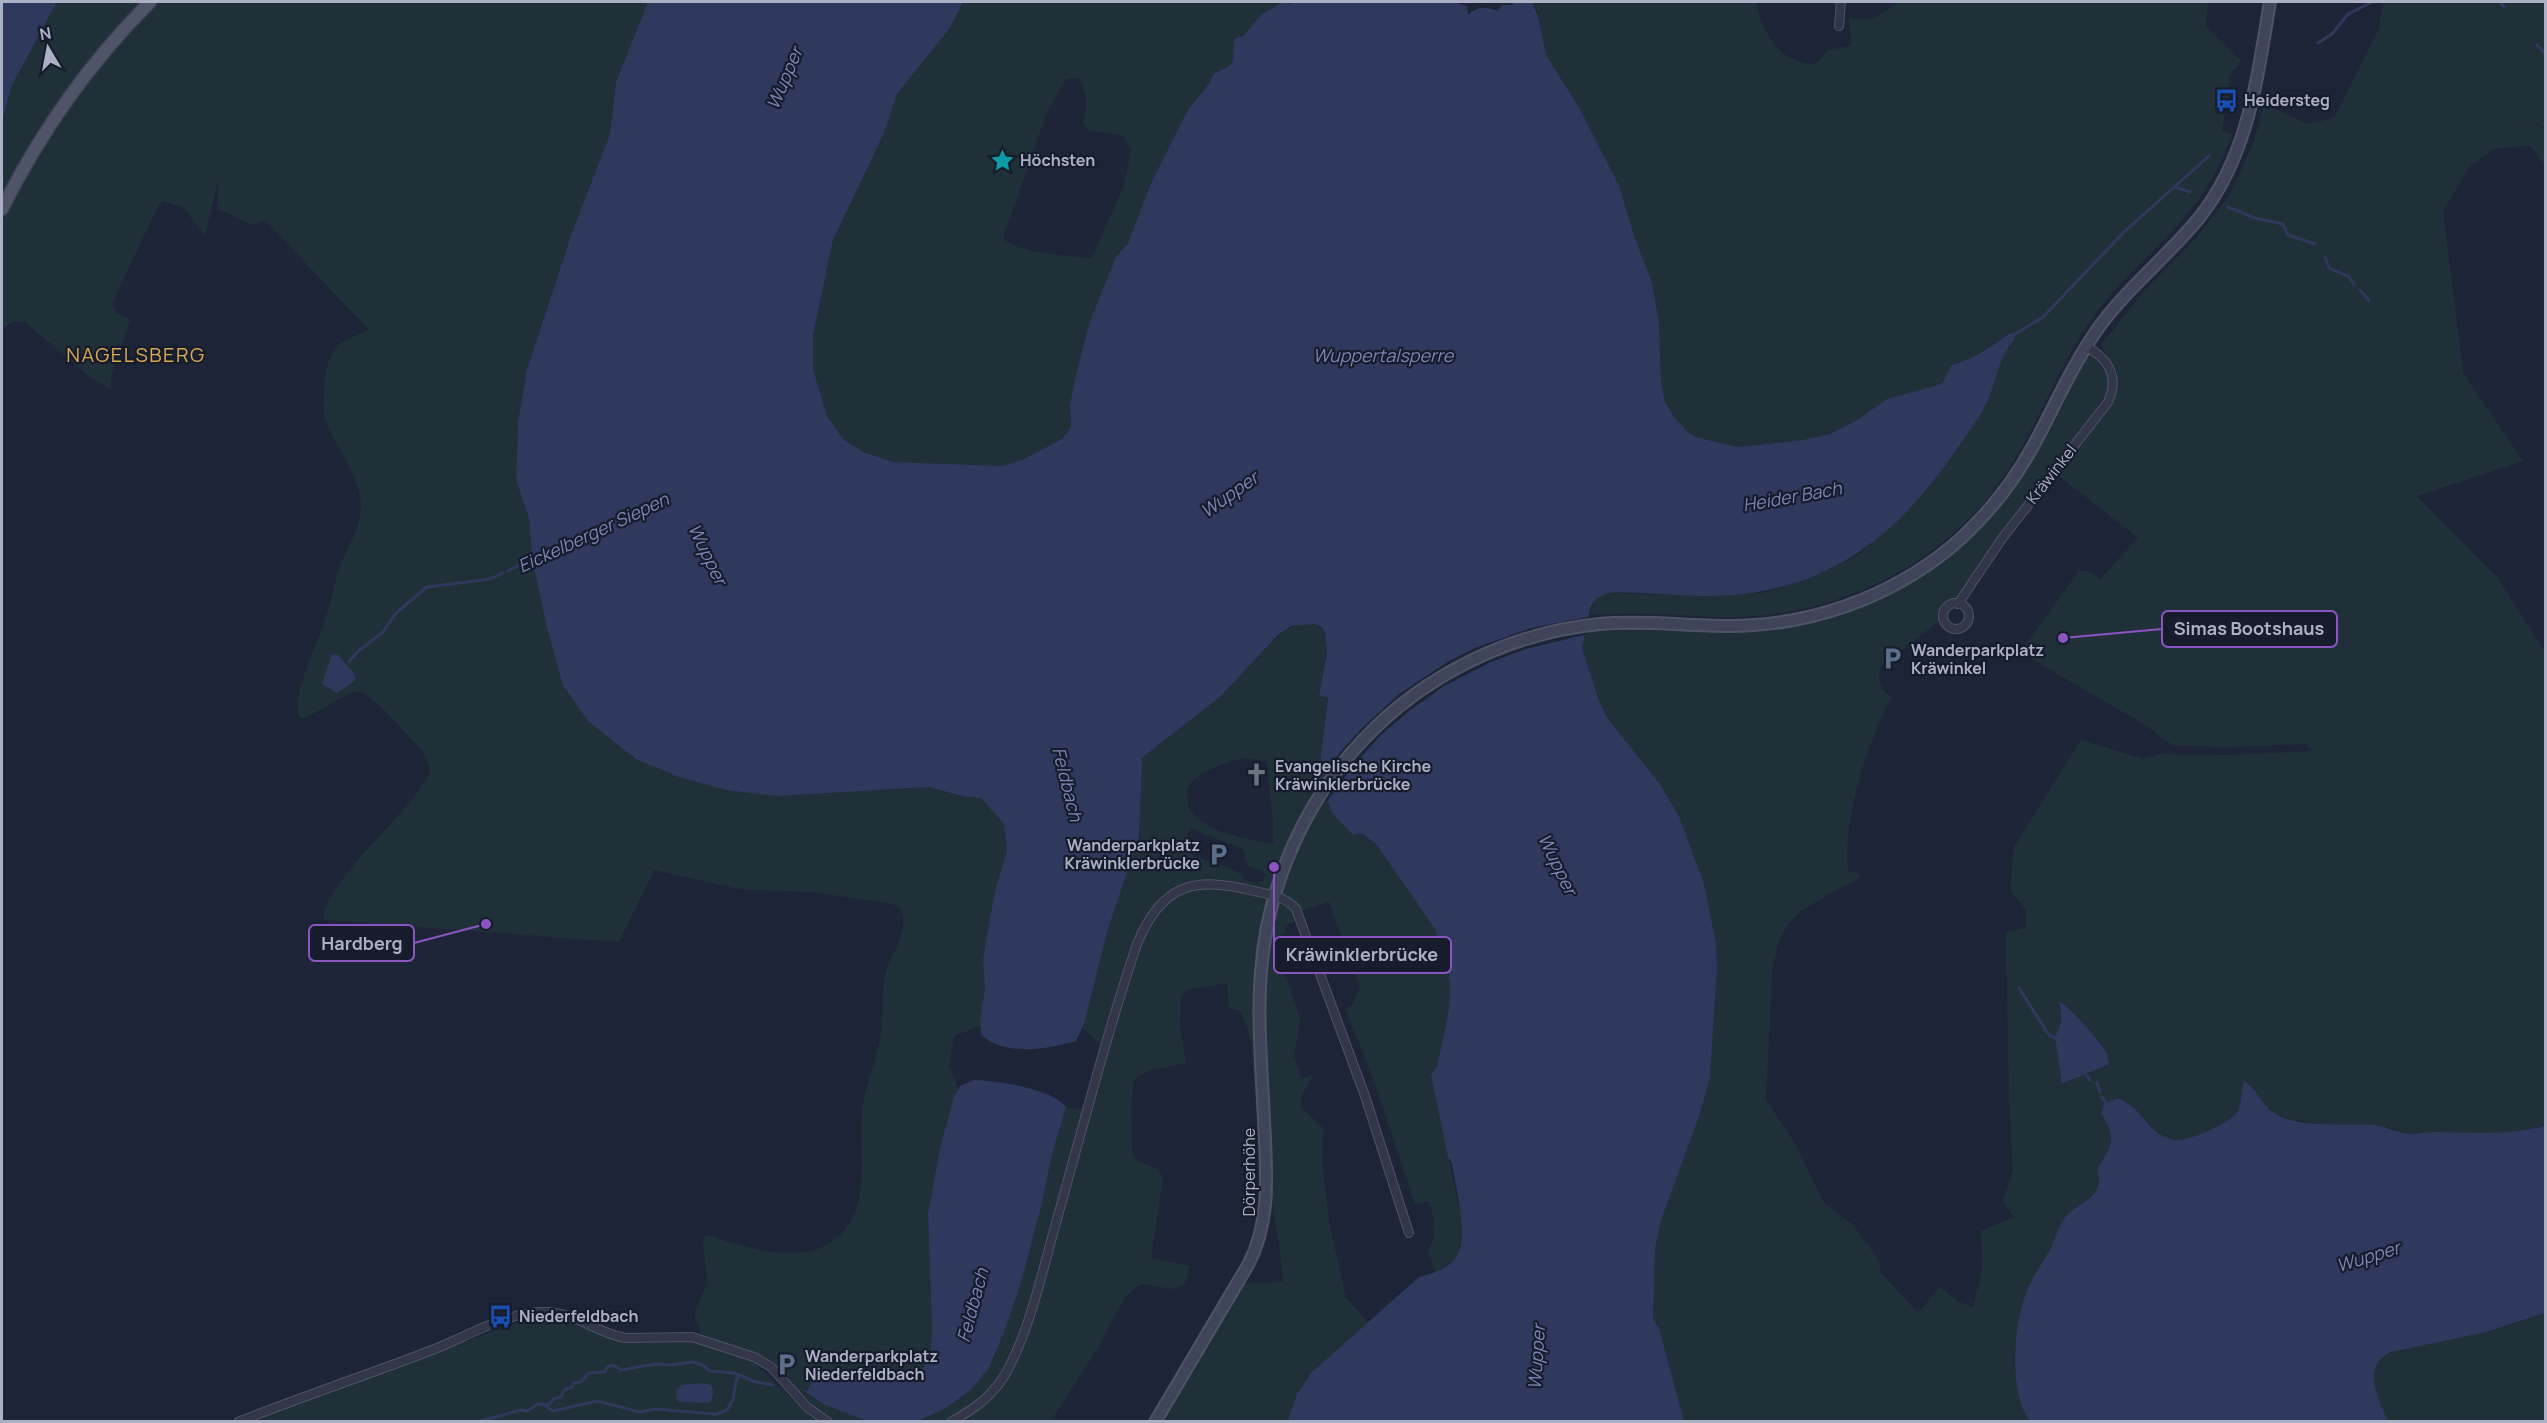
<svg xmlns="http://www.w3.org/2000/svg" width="2547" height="1423" font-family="Manrope,sans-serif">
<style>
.green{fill:#203038;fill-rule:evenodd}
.water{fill:#2f395d}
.pier{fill:#1e2437}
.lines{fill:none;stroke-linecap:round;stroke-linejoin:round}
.stream{stroke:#2f395d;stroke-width:3}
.street-casing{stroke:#4f5366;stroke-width:10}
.secondary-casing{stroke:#4f5366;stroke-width:14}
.primary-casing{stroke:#3b3f51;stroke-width:15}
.street{stroke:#323648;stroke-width:8}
.secondary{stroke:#3f445b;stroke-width:10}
.primary{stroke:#4f5468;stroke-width:12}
.labels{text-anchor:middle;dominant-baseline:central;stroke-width:4.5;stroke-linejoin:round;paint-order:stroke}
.poi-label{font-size:16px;font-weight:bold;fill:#acb0c5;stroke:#171c2c;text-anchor:start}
.street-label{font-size:16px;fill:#acb0c5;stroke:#171c2c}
.water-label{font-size:18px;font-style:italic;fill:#7a86b3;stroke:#171c2c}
.quarter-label{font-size:20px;letter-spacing:1.5px;fill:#d8a953;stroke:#171c2c}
.leader{fill:none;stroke:#8a54c1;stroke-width:2}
.callout-dot{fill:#8a54c1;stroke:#171c2c;stroke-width:2}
.callout{fill:#171c2c;stroke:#8a54c1;stroke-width:2}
.callout-label{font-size:18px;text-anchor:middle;font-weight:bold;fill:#acb0c5}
</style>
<rect width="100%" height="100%" fill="#1e2437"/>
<g class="green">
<path d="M57 2H143C85 58 40 125 2 195V121L12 85Z"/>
<path d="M160 2H648L616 82 610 134 572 233 527 369 518 422 516 480 529 518 532 558 546 624 778 796 929 787 962 796 976 795 985 801 1004 824 1007 852 996 886 988 929 983 960 985 989 980 1026 954 1036 949 1065 958 1088 940 1148 928 1213 932 1330 930 1358 921 1370 898 1379 850 1377 808 1391 802 1389 823 1404 869 1421H828L822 1418 771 1367 704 1340 694 1315 707 1283 703 1243 706 1235C742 1246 796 1265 830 1243 880 1210 853 1142 865 1094 871 1073 878 1053 881 1032 884 1012 881 988 887 969 893 951 911 927 900 909L893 904 811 892 739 889 654 870 619 942 324 920C320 891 397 821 417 793 421 786 430 778 430 769 429 755 413 741 404 731 391 717 378 701 360 691L350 693 307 717H299C291 695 319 641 326 617 332 600 334 581 341 564 348 546 360 529 361 509 362 477 336 449 326 420 322 408 324 393 325 380 330 344 339 343 369 330L265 220 252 225 217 208 219 177 205 236 183 207 162 201 156 210 112 304 115 312 130 320 111 377V390L88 375 25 322 14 321 2 329V222L28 172 73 103 117 46Z"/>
<path d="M963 2H1296C1272 9 1256 31 1234 39L1233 60 1230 67 1214 73 1209 84 1182 121 1152 181 1128 243 1116 257 1090 321 1070 405 1071 427 1062 439 1024 459 1003 466 893 462 863 452 844 440 827 416 813 369V335L833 240 884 133 897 94 950 28ZM1078 78C1088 94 1089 105 1083 123L1089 130 1124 136 1131 151 1124 185 1092 258C1073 256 1013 253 1003 238L1047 112 1066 79Z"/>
<path d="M1531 2H1756C1762 32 1780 65 1816 64L1827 50 1851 46 1849 18 1873 19 1900 2H2208L2206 27 2241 61 2230 75 2229 95 2222 130 2232 135C2222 159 2212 183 2196 203 2165 244 2123 275 2093 317 2057 367 2038 428 2002 479 1946 559 1853 608 1757 616 1723 619 1688 615 1653 614 1632 613 1611 614 1590 615 1592 604 1595 596 1607 593L1712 596 1762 593 1799 582 1841 564 1862 552 1889 526 1996 371 2007 347 2010 333C1992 346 1974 360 1951 365L1942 384 1859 419 1830 434 1803 440 1737 447 1696 437 1688 432 1674 417 1665 402 1661 381 1659 323 1652 282 1634 236 1620 188 1580 109 1546 55 1537 11Z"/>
<path d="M2384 2H2545V127L2518 118 2545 128V166L2529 145 2494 149 2470 166 2443 211 2463 373 2523 461 2417 496 2497 577 2545 652V1126L2506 1133 2483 1134 2405 1133 2389 1127 2331 1126 2294 1120 2276 1114 2264 1105 2250 1084 2244 1080C2241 1090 2242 1103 2238 1111 2231 1123 2189 1141 2176 1140 2169 1139 2160 1135 2155 1130 2141 1118 2137 1105 2117 1098L2104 1104 2101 1113C2118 1140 2112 1145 2097 1170 2105 1200 2077 1201 2064 1219 2056 1230 2054 1244 2046 1256 2038 1270 2030 1281 2025 1296 2013 1327 2009 1394 2030 1421H1684L1659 1328 1653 1319 1655 1249 1661 1220 1700 1114 1710 1077 1717 969 1716 943 1704 884 1679 816 1660 784 1608 719 1599 701 1582 648 1583 637 1588 625C1644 620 1700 628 1756 625 1855 620 1952 565 2009 484 2040 441 2057 390 2086 346 2107 360 2120 376 2108 402L2001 540 1958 604 1948 606 1943 618 1881 666C1877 679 1880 689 1891 697 1867 746 1843 815 1848 871L1859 874 1858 879 1827 895 1800 912 1789 923 1779 940 1772 970 1766 1100 1796 1145 1824 1203 1853 1225 1879 1260 1881 1273 1918 1313 1940 1287 1959 1302 1973 1307 1983 1266 1981 1231 2014 1217 2003 1201 2013 1171 2009 1101 2006 932 2026 928V910L2010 889 2014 847 2081 740 2143 759 2159 754 2225 755 2314 751 2307 744 2226 747 2172 745 2142 723 2020 652 2079 571H2087L2100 579 2138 538 2054 472C2069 454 2109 414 2114 393 2119 376 2110 359 2101 345L2143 292 2196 238 2230 195 2254 141 2264 104 2308 124 2334 118 2378 30ZM2060 1001C2069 1006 2100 1040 2105 1050 2107 1054 2108 1060 2109 1064L2063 1084 2055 1036C2063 1024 2061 1015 2060 1001Z"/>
<path d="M1308 623 1317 625 1325 632 1327 645 1319 695 1328 696 1320 763 1311 791 1329 804 1332 813 1353 834 1362 833 1376 844 1435 929 1447 963 1450 984 1449 1010 1437 1066 1431 1075 1462 1220 1461 1241 1455 1259 1435 1273 1428 1250C1438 1235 1434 1217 1429 1201L1415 1204 1371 1073 1345 1008 1352 1006 1360 987 1329 902 1294 913 1296 921 1284 926 1286 932 1274 939 1300 1020 1294 1056 1301 1078 1313 1076 1302 1095 1301 1107 1323 1128 1322 1162 1330 1227 1346 1298 1369 1323 1306 1378 1297 1394 1288 1421H1160L1243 1283 1283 1282 1279 1242 1258 1133 1251 1040 1241 1011 1229 1007 1227 983 1189 989 1181 997 1180 1027 1186 1063 1149 1071 1139 1075 1134 1081 1131 1105 1132 1154 1138 1161 1157 1169 1163 1177 1151 1258 1190 1266 1184 1285 1172 1289 1144 1284 1136 1287 1125 1297 1097 1349 1051 1421 916 1422 936 1413 962 1397 984 1375 993 1361 1021 1283 1052 1154 1066 1107 1087 1111 1105 1050 1083 1028 1108 929 1139 837 1142 758 1221 696 1285 629ZM1246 758 1267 761 1273 819V844C1246 838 1205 834 1189 808 1187 800 1185 791 1190 784 1196 773 1233 759 1246 758ZM1190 828 1243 849 1248 866 1262 871 1265 874 1264 881 1256 883 1243 879 1242 875 1230 868 1196 857 1182 846Z"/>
<path d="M2545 1313V1421H2388C2378 1397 2361 1367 2391 1352L2500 1328Z"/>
<polygon points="549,1314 557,1314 600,1333 687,1339 750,1359 802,1408 824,1421 246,1422 518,1322"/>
</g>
<g class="water">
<polygon points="2,2 57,2 12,85 2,121"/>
<path d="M648 2H963L950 28 897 94 884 133 833 240 813 335V369L827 416 844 440 863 452 893 462 1003 466 1024 459 1062 439 1071 427 1070 405 1076 375 1090 321 1116 257 1128 243 1152 181 1182 121 1190 107 1209 84 1214 73 1230 66 1233 60 1234 39 1244 35 1262 14 1283 2 1289 4 1296 2H1454L1467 6 1468 15C1477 6 1486 6 1497 11L1502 5H1512L1514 2H1532L1538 16 1546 55 1580 109 1620 188 1634 236 1652 282 1659 323 1661 381 1665 402 1674 417 1688 432 1696 437 1737 447 1803 440 1830 434 1859 419 1887 399 1942 384 1951 365C1974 360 1992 346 2010 333L2014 334 2015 339C1999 356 1998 376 1989 397 1982 415 1969 431 1958 447 1897 538 1825 594 1712 596 1677 597 1642 591 1607 593L1597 598 1591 606 1582 648 1599 701 1608 719 1660 784 1679 816 1704 884 1716 943 1717 969 1710 1077 1700 1114 1661 1220 1655 1249 1653 1319 1659 1328 1684 1421H1288L1297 1394 1310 1374 1419 1277C1431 1274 1444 1270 1453 1261 1472 1243 1455 1186 1452 1163L1448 1157 1431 1075 1437 1066 1449 1010 1450 984 1447 963 1435 929 1376 844 1362 833 1353 835 1332 813 1329 804 1311 791 1320 763 1328 697 1319 696 1327 651 1325 632 1320 626 1314 624 1291 626 1278 635 1221 696 1142 758 1139 837 1108 929 1084 1024 1076 1041C1049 1049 1002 1057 981 1034L980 1021 985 989 983 960 988 929 996 886 1007 852 1004 824 981 798 962 796 929 787 778 796 726 790 679 777 636 759 589 722 563 685 546 624 532 558 529 518 516 480 518 422 527 369 572 233 610 134 616 82Z"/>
<polygon points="332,654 338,655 353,672 356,680 337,693 322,684"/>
<path d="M2059 1001C2069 1006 2099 1040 2105 1050 2108 1054 2108 1060 2109 1064L2062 1084 2055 1036C2063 1024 2062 1015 2059 1001Z"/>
<path d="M974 1080C997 1081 1051 1088 1066 1107L1052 1154 1042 1202 1021 1283 1004 1332 989 1368 971 1390 944 1409 918 1421 869 1422 823 1404 801 1389 807 1391 812 1381 822 1377 898 1379 921 1370 930 1358 932 1330 928 1213 940 1148 954 1097 960 1086Z"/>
<path d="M2244 1080C2257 1089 2261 1105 2274 1113 2299 1129 2346 1123 2373 1125 2385 1126 2394 1131 2404 1133 2414 1135 2426 1132 2436 1132 2478 1133 2504 1135 2545 1126V1313L2486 1332 2391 1352C2361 1366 2378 1398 2388 1421H2030C2009 1395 2013 1327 2025 1296 2030 1281 2038 1270 2046 1256 2054 1245 2056 1230 2064 1219 2077 1201 2106 1200 2097 1170 2111 1145 2118 1140 2101 1113L2104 1104 2117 1098C2141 1107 2144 1125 2163 1136 2166 1137 2172 1140 2176 1140 2189 1141 2231 1123 2238 1111 2242 1103 2241 1089 2244 1080Z"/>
<path d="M703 1383 711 1385C714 1391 714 1398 709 1403L680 1402 677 1400 676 1391 682 1385Z"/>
</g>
<polygon class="pier" points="1593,616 1588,634 1526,649 1491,662 1444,686 1408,712 1381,735 1353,766 1326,803 1311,793 1341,751 1363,727 1399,694 1449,661 1475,648 1531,628"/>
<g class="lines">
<g class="stream">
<polyline points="2500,2 2504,7"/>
<polyline points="2318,43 2332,34 2348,14 2372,2"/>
<polyline points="2537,45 2546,54"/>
<polyline points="2175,187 2190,192"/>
<polyline points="2228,207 2255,218 2283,224 2288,235 2315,244"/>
<polyline points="2325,257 2329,268 2348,276 2354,284"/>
<polyline points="2360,290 2369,300"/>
<polyline points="2012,336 2043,317 2124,232 2209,156"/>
<polyline points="508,571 533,558"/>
<polyline points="349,662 357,652 383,632 396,613 427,587 490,579 503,573"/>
<polyline points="2019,988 2049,1035 2057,1039"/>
<polyline points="2085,1073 2090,1080"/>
<polyline points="2097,1083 2100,1092"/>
<polyline points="2102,1097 2108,1106"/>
<polyline points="546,1406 553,1411 597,1401 640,1412 654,1409 716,1414 727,1410 733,1400 736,1381 739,1375"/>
<polyline points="477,1422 521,1410 527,1411 538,1404 549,1405 553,1399 561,1397 564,1390 572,1387 574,1383 581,1382 589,1373 605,1372 607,1367 613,1365 621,1370 656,1364 673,1365 692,1362 702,1365 710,1371 734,1373 756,1382 773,1385"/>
</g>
<defs>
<g id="street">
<polyline points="1839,26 1841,2"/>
<circle cx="1956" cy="616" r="13"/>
<path d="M1958 604 2001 540 2108 402C2120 376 2108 359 2086 346"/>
<path d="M238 1422C301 1397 364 1376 427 1352 466 1338 505 1311 547 1312 576 1313 597 1333 625 1338L692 1337 754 1357 771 1367 807 1407 828 1422"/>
<path d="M951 1422C972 1410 990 1398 1003 1378 1029 1335 1042 1272 1056 1223 1082 1130 1106 1036 1137 944 1162 883 1195 876 1254 891 1269 894 1286 897 1296 909L1365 1096 1409 1233"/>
</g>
<path id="secondary" d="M1155 1422 1248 1265C1272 1220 1266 1169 1264 1120 1262 1071 1257 1021 1261 972 1267 887 1304 802 1363 740 1424 675 1510 633 1599 624 1642 620 1685 626 1728 626 1809 626 1887 599 1950 548 1983 520 2011 486 2032 448 2054 408 2072 365 2099 327 2128 287 2168 256 2199 218 2249 155 2257 78 2270 2"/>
<path id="primary" d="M2 209C40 133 90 62 150 2"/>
</defs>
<use href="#street" class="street-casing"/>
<use href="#secondary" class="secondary-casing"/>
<use href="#primary" class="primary-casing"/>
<use href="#street" class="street"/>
<use href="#secondary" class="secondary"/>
<use href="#primary" class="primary"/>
</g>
<defs>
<symbol id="bus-bare" viewBox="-9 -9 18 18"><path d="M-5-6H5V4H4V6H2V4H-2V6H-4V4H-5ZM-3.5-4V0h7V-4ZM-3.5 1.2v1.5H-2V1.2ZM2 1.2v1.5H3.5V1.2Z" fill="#1a4fb4" stroke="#171c2c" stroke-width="2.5" paint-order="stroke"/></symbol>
<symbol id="sight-bare" viewBox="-9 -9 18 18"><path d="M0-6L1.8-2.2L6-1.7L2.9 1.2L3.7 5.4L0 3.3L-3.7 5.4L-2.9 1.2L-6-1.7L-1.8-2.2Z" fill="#0f9aa8" stroke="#171c2c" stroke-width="2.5" paint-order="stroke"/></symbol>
<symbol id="parking-bare" viewBox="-9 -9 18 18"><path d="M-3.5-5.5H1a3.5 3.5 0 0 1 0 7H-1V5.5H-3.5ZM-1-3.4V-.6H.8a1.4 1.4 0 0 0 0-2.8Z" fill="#5c6f8a" stroke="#171c2c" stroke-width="2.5" paint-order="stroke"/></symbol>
<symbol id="church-bare" viewBox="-9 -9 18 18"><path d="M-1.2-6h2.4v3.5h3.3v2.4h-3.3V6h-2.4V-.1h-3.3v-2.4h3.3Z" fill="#6b7280" stroke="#171c2c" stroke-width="2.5" paint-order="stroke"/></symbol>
</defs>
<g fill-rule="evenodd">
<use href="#bus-bare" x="2210" y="84" width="33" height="33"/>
<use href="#sight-bare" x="986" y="144" width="33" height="33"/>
<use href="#parking-bare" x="1876" y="642" width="33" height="33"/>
<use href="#church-bare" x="1240" y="758" width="33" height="33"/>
<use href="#parking-bare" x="1202" y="838" width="33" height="33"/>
<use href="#bus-bare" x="484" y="1300" width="33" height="33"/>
<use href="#parking-bare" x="770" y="1348" width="33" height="33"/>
</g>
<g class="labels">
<g class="poi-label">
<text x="2244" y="100">Heidersteg</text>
<text x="1020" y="160">Höchsten</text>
<text x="1911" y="650">Wanderparkplatz<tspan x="1911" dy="18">Kräwinkel</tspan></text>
<text x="1275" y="766">Evangelische Kirche<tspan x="1275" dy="18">Kräwinklerbrücke</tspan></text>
<text x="1200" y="845" text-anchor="end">Wanderparkplatz<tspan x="1200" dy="18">Kräwinklerbrücke</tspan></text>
<text x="519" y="1316">Niederfeldbach</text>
<text x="805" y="1356">Wanderparkplatz<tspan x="805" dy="18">Niederfeldbach</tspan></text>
</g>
<g class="street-label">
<text transform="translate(2051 474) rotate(-52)">Kräwinkel</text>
<text transform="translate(1249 1172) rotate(-90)">Dörperhöhe</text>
</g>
<g class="water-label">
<text transform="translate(784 78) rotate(-67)">Wupper</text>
<text x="1383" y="355">Wuppertalsperre</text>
<text transform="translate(1229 494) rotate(-35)">Wupper</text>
<text transform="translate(1792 496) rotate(-10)">Heider Bach</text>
<text transform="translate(593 532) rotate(-25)">Eickelberger Siepen</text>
<text transform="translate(708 554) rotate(64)">Wupper</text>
<text transform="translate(1068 784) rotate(76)">Feldbach</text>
<text transform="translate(1558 864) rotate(64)">Wupper</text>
<text transform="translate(2368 1256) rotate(-17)">Wupper</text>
<text transform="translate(972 1305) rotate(-75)">Feldbach</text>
<text transform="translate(1536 1357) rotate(-86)">Wupper</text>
</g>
<g class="quarter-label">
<text x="136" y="354">NAGELSBERG</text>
</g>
</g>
<path class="leader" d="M2063 638L2162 629M486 924L414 943M1274 867L1274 955"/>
<g class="callout-dot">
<circle cx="2063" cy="638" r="6"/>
<circle cx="486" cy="924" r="6"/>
<circle cx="1274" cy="867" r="6"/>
</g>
<g class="callout">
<rect x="2162" y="611" width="175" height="36" rx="6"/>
<rect x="309" y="925" width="105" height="36" rx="6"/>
<rect x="1274" y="937" width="177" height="36" rx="6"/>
</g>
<g class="callout-label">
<text x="2249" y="635">Simas Bootshaus</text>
<text x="362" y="950">Hardberg</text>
<text x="1362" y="961">Kräwinklerbrücke</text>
</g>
<rect width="2547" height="1423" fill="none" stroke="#acb0c5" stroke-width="6"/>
<g transform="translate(48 48) rotate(350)" stroke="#171c2c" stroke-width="4.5" paint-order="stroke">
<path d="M0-4.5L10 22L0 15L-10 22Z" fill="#acb0c5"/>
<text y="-9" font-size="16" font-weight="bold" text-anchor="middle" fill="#acb0c5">N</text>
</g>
</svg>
